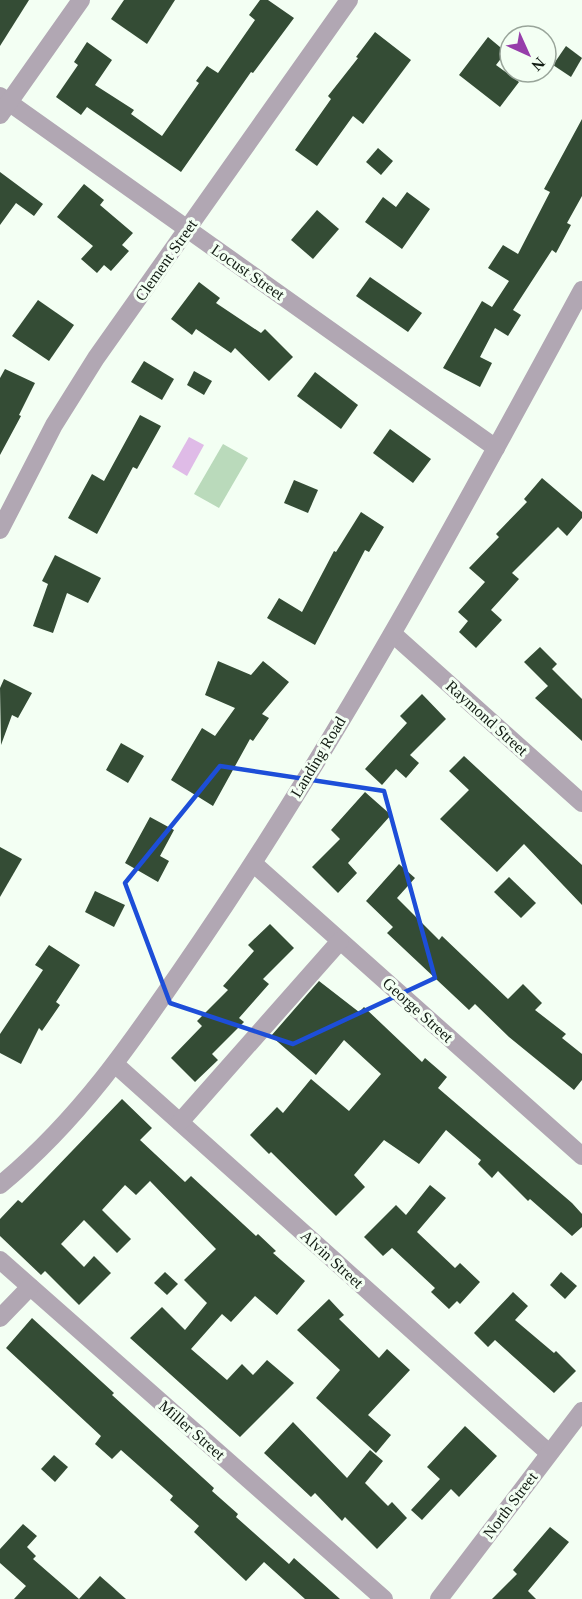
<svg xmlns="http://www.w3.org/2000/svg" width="582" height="1599" font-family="'Times New Roman',serif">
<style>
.green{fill:#badabb}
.water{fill:#dfbbe7}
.building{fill:#344c35}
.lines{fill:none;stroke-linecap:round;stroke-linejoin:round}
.minor{stroke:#b1a7b3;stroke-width:18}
.marked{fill:none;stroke:#1d4ed8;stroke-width:4.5;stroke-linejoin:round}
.labels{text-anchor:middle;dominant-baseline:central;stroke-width:6;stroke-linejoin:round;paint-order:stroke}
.street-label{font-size:16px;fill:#131d14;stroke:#f3fff3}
</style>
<rect width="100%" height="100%" fill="#f3fff3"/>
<polygon class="green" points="223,444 248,458 219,508 194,494"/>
<polygon class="water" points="189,437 204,445 187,476 172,467"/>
<g class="building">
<polygon points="0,0 29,0 0,46"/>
<polygon points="124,0 175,0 147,44 111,19"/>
<polygon points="260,0 268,0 294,18 253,73 251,72 181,172 87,107 81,115 56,97 78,65 74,62 87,42 112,60 95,85 134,110 131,114 162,136 199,83 196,81 207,66 218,73 255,20 249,15"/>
<polygon points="375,32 411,60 363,124 353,116 317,166 295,150 331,99 328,96 358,58 356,57"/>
<polygon points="488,37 506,52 496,65 519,82 500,107 459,75"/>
<polygon points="566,46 582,58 571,77 553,65"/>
<polygon points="582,119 582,196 567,223 571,225 556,253 552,250 513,310 521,315 508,336 495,328 480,357 492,363 480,387 443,368 482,301 492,307 509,281 488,268 503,245 518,254 550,192 544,189"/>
<polygon points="378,148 393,161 381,175 366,162"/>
<polygon points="0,172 43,204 34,216 16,203 0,225"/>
<polygon points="84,184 104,200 100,205 133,233 122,245 129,251 111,271 104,265 97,273 81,259 93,246 57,217"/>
<polygon points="407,192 430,209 402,249 365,222 383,197 396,207"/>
<polygon points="317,210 339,229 313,259 291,240"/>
<polygon points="370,277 422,313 408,332 356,296"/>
<polygon points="199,282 220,298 216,303 261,333 265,329 293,357 269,381 235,348 231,353 196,329 192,335 171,319"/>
<polygon points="38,300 74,325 49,361 12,336"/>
<polygon points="144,361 174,379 162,400 131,382"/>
<polygon points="5,369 35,383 19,415 21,416 0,455 0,378"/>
<polygon points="194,371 212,381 204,395 187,385"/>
<polygon points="315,372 358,405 341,429 297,396"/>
<polygon points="140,415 161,426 137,469 133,467 97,534 68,518 92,474 104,481"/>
<polygon points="390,429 431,459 413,483 373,453"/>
<polygon points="542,478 582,512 582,518 567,536 558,527 512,573 519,579 491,610 502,620 476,648 459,632 468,621 458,612 485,582 469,568 499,537 496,534 527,502 524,499"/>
<polygon points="294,480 318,490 308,513 284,503"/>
<polygon points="361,512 384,527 369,552 365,550 315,645 267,618 279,598 302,612 334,551 336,552"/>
<polygon points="55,555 101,578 88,603 67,593 53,633 33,626 48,584 42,581"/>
<polygon points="540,647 557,664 552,669 582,699 582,741 535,698 548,686 524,662"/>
<polygon points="218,661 251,675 263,661 289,682 262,714 269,718 253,741 250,739 213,806 171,780 202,728 215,736 235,708 205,695"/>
<polygon points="4,679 32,693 18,718 12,715 1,745 0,688"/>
<polygon points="422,694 446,719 410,755 419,763 406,778 396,769 382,785 365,769 407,723 400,716"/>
<polygon points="121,743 144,756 128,783 106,770"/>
<polygon points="464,756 582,865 582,905 524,844 497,872 440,819 469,790 449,771"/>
<polygon points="365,792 391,815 348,863 357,873 338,893 312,867 340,839 331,830"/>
<polygon points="150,817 174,830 160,856 169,861 158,882 125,863"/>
<polygon points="0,847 22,859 0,897"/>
<polygon points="399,864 415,878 397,898 439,940 442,936 508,999 523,984 542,1003 535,1010 566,1034 562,1038 582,1054 582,1080 574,1090 509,1037 475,1004 469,1010 387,933 393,927 366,901"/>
<polygon points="509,877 536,903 521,918 494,892"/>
<polygon points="95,891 125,905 114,927 85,912"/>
<polygon points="270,924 294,948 263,979 269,984 239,1018 244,1022 212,1054 218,1060 195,1082 171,1058 202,1026 197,1021 228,990 223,986 254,951 248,945"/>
<polygon points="49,945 80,965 56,1002 60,1005 42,1031 39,1028 21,1064 0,1053 0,1034 43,970 35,965"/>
<polygon points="319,981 359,1012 364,1007 422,1062 425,1058 447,1077 438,1088 572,1203 582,1214 582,1227 572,1236 530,1199 528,1201 498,1171 492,1178 478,1164 481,1160 446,1130 419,1164 384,1140 354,1175 365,1187 336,1216 271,1152 269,1154 250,1135 277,1107 283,1113 311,1079 349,1111 381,1074 344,1040 316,1075 271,1036"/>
<polygon points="122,1099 152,1128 140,1140 185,1182 191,1176 256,1236 258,1234 276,1251 273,1253 305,1281 277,1315 255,1296 231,1322 222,1314 191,1349 227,1380 242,1364 253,1375 267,1360 294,1383 240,1437 130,1338 162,1307 185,1330 207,1303 184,1280 216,1249 150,1181 136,1195 125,1185 102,1210 131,1239 117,1253 84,1220 61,1244 84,1267 94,1256 111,1273 79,1305 45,1271 41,1275 0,1236 0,1219 18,1200 22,1203"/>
<polygon points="430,1185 446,1198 417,1232 455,1268 460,1263 480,1282 460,1304 457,1301 449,1309 431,1292 435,1288 392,1248 383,1256 364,1237 396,1205 406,1215"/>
<polygon points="165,1272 178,1284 167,1295 154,1283"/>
<polygon points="561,1272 577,1286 565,1299 550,1285"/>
<polygon points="513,1292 528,1306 515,1320 554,1353 556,1351 576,1371 554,1393 495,1340 488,1347 474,1333"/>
<polygon points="329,1299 344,1315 339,1319 379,1358 387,1349 410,1370 368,1415 391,1435 376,1453 316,1398 340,1370 297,1330"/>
<polygon points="32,1318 114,1393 112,1395 214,1488 212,1491 238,1514 236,1517 289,1564 294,1558 340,1599 305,1599 264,1562 246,1581 194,1532 199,1526 170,1500 173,1496 121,1450 112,1459 95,1444 101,1436 6,1348"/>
<polygon points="293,1422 347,1478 370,1450 383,1461 365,1483 388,1506 392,1502 407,1518 377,1549 345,1517 342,1521 315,1493 311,1497 264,1453"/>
<polygon points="465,1426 497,1456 459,1497 451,1489 422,1520 411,1510 440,1479 427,1467"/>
<polygon points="54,1455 68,1467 55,1482 41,1469"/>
<polygon points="23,1524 37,1536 27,1547 36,1556 33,1559 79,1599 14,1599 26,1586 0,1563 0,1549"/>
<polygon points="550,1527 569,1542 528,1591 536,1599 492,1599 517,1574 513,1570"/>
<polygon points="100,1576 126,1599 79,1599"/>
</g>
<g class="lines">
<g class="minor">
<polyline points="0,96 496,448"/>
<polyline points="0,115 81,0"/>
<polyline points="0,530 54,425 96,358 349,0"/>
<polyline points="393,634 582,803"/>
<polyline points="254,864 582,1156"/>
<polyline points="116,1065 549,1453"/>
<polyline points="180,1122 340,941"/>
<path d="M0 1185C85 1115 140 1030 201 941 343 733 462 511 582 290"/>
<polyline points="0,1260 384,1599"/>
<polyline points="0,1318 30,1287"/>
<polyline points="439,1599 582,1411"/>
</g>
</g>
<path class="marked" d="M220 766 384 791 435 978 293 1044 170 1003 125 883Z"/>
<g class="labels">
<g class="street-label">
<text transform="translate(166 260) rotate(-55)">Clement Street</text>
<text transform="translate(248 272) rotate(35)">Locust Street</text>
<text transform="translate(487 718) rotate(42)">Raymond Street</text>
<text transform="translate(318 757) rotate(-59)">Landing Road</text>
<text transform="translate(418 1010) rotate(42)">George Street</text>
<text transform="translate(332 1259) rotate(42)">Alvin Street</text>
<text transform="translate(192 1430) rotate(41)">Miller Street</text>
<text transform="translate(510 1505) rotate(-53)">North Street</text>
</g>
</g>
<g transform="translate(528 54) rotate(135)"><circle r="28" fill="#f3fff3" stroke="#99a59a" stroke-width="1.5"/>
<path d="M0-4.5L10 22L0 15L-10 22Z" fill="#963eaa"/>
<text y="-9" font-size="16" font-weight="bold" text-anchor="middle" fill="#131d14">N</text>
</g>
</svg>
